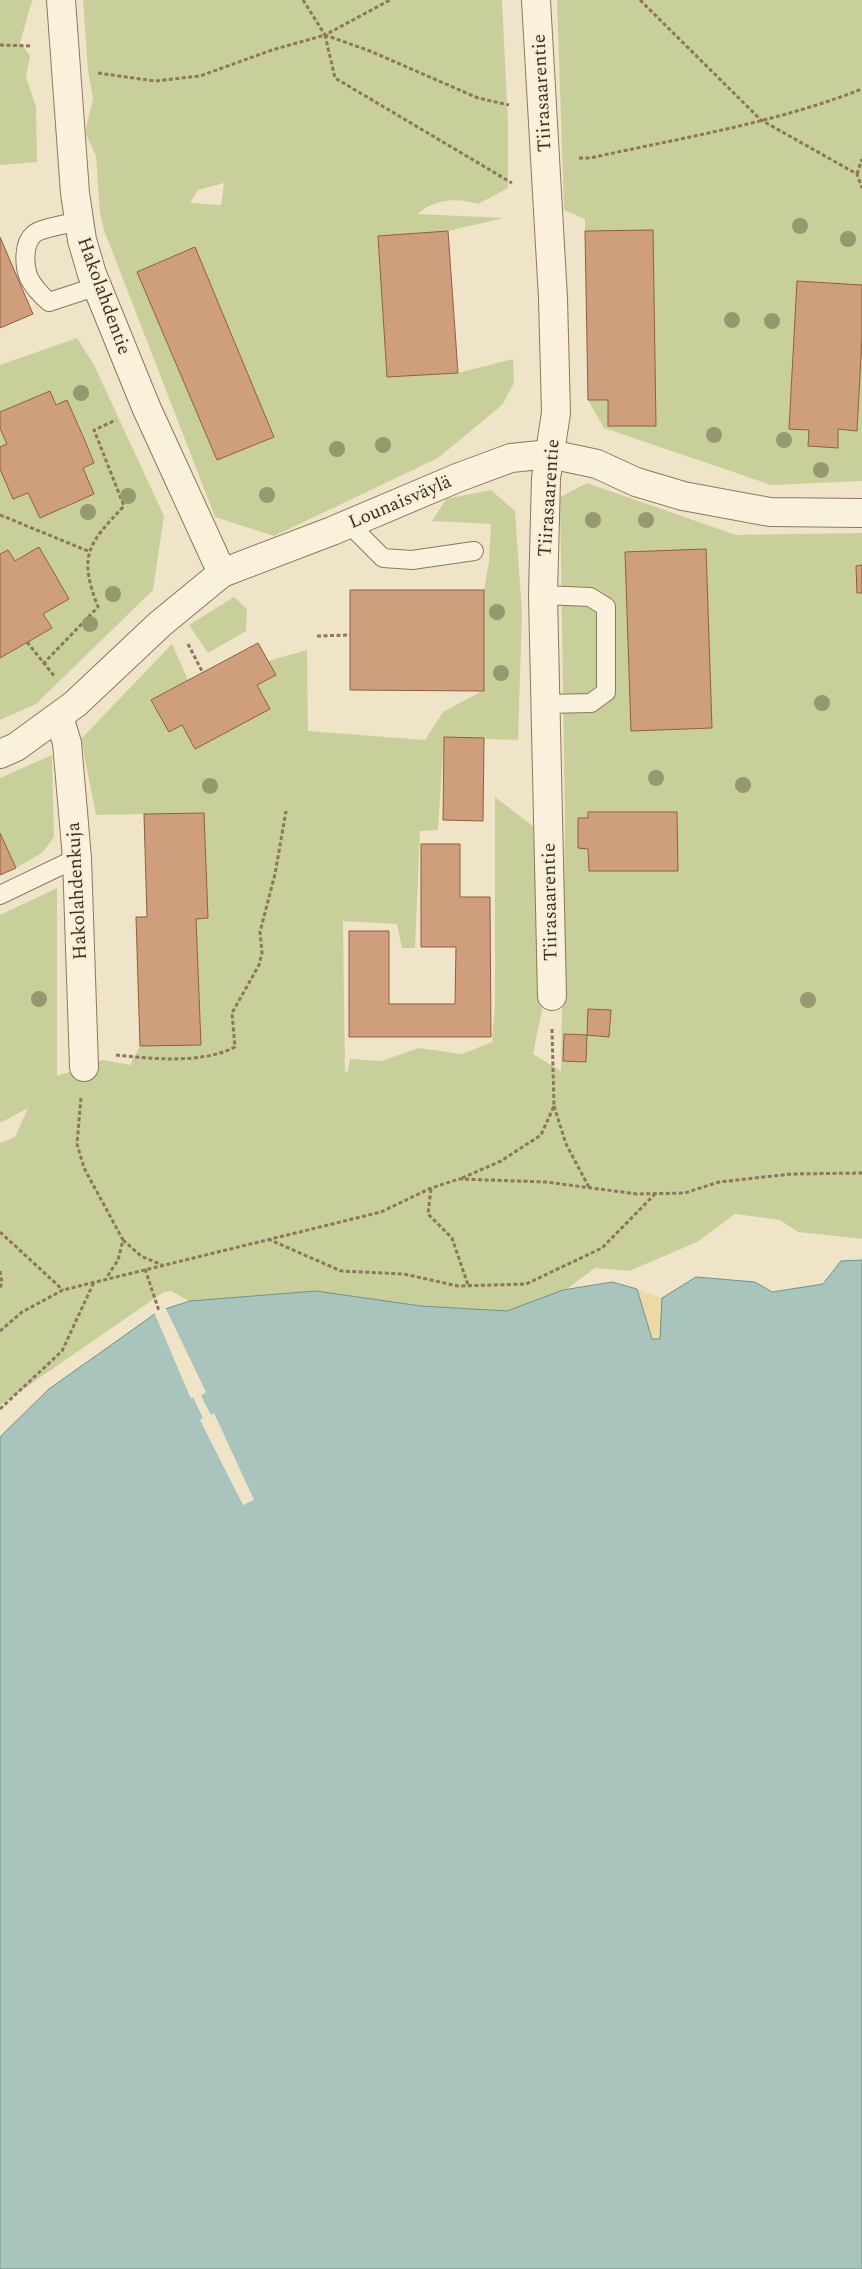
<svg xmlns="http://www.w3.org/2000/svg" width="862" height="2269" font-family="Spectral,serif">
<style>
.green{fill:#c9cf9b;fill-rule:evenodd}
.sand{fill:#ecd9a5}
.water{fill:#a9c4bc;stroke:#6f938a}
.pier{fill:#f0e4c8}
.building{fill:#cf9f7d;stroke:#8d5f41}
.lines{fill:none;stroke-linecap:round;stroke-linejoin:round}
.service-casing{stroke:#8d765c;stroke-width:20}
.minor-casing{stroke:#8d765c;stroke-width:30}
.path{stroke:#8d765c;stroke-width:3;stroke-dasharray:4 2.5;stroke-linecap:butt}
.service{stroke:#faf1dc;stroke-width:18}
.minor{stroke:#faf1dc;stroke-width:28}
.tree{fill:#96986f}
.labels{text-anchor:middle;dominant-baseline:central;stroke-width:4.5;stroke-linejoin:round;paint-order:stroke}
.street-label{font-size:19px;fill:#3d2e20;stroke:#f7eed8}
</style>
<rect width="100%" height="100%" fill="#f0e4c8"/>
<g class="green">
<path d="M0 0H33C27 14 25 28 20 42L30 56 26 77 36 107 37 162 0 165Z"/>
<path d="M83 0H502L508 124V188L478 204C457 198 435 198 418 214L504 218 448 231 378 236 387 377 458 373 513 359 514 383 502 405 438 458 274 536 215 517 104 230 100 213 96 156 85 132 93 99 88 70ZM224 183 221 205 190 203 198 190Z"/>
<polygon points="557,0 862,0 862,481 771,485 604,428 588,400 608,400 608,426 656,426 653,230 585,231 585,219 564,210"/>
<polygon points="77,338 94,365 164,516 153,590 36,704 0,720 0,365"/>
<polygon points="587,483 736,535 862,533 862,1239 798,1232 780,1220 735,1214 697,1242 629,1271 595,1268 541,1308 0,1437 49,1389 159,1311 189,1301 171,1291 164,1292 0,1405 0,1143 15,1137 28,1108 0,1123 0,915 57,888 57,1076 103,1060 130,1065 140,1046 201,1044 196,919 208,918 204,813 96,815 81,739 172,644 188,680 151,700 169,732 182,725 195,748 269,709 257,685 276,675 268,661 307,650 308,731 425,740 443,712 484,690 484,590 489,562 491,524 432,521 446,499 491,490 515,511 522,613 518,740 444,737 438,830 420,831 415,948 402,948 397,924 343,921 345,1072 348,1071 350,1059 381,1061 419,1048 462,1054 492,1042 495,1003 495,797 533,826 544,1000 533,1054 561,1071 565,821 560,497"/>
<polygon points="234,597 247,609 246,631 208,653 189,625"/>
<polygon points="52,755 54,837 42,853 16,868 0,833 0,778"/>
</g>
<polygon class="sand" points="637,1289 662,1298 660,1339 652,1339"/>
<polygon class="water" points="862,1260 862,2269 0,2269 0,1437 49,1389 159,1311 190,1301 316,1291 421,1306 507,1311 563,1290 612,1282 637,1289 652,1339 660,1339 662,1298 696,1277 755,1282 772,1292 823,1284 841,1261"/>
<polygon class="pier" points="165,1307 206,1392 201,1396 211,1415 214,1413 254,1500 243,1505 200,1420 203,1418 193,1397 191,1399 154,1312"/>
<g class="building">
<polygon points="653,230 656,426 608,426 608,400 588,400 585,231"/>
<polygon points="448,231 458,373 387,377 378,236"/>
<polygon points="0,237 33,314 0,328"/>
<polygon points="195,247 274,437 217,460 137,272"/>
<polygon points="797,281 862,285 862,337 857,431 838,429 838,448 808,446 809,430 789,429"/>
<polygon points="50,391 56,405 67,400 85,441 94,463 83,468 94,494 40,518 28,493 13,499 0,469 0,447 7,444 0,428 0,412"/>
<polygon points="39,547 69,599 43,614 52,628 0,658 0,554 8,550 15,561"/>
<polygon points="706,549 712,728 631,731 625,552"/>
<polygon points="862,565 862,593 857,593 856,566"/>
<polygon points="350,590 484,590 484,691 350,690"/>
<polygon points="258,643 276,675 257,685 270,709 195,749 182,725 169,732 151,700"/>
<polygon points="444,737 484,738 483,821 443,820"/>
<polygon points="588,812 677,812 678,871 589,871 588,849 578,848 578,818 588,818"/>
<polygon points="204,813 208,918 196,919 201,1045 140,1046 136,917 147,917 144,814"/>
<polygon points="0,833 16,868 0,875"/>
<polygon points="421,844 460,844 460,897 490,897 491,1037 349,1037 349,931 389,931 389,1004 455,1004 456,947 421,947"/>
<polygon points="588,1009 611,1010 609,1037 587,1035"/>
<polygon points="564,1034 587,1035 586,1062 563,1061"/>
</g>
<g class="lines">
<defs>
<g id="service">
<path d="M79 221C69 224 41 228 34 234 23 243 24 266 29 278 34 288 41 295 49 302L98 286"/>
<polyline points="349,524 383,558 412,560 474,551"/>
<polyline points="543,595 590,597 606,607 606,692 591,703 545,704"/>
<polyline points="0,895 77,858"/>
</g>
<g id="minor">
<polyline points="61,0 75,193 82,240 92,274 146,407 222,573"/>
<polyline points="536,0 553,298 556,413 546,478 543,595 552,996"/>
<polyline points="59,717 67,743 77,858 84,1067"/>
<polyline points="0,754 16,747 75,704 160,624 222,573 332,531 457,478 511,458 550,454 597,464 636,482 683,496 770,512 862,513"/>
</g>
</defs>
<use href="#service" class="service-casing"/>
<use href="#minor" class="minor-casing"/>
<g class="path">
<polyline points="303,0 325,35 390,0"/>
<polyline points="640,0 761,120 857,174 862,188"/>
<polyline points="325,35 335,78 512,183"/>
<polyline points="0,45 32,46"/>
<polyline points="98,73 155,81 200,76 272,50 325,35 370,51 478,98 509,105"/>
<path d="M579 158H590C681 138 775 123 862 89"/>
<polyline points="857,174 862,159"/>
<polyline points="0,515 88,551"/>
<polyline points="317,636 350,635"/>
<polyline points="27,642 55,677"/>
<polyline points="188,644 203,673"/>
<path d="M43 664 98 607C78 555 88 544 124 506L94 430 116 420"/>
<path d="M116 1055C153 1059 202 1064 235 1047L232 1013 259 965 262 953 260 932 275 874 286 811"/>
<polyline points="81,1098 77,1144 84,1168 123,1240 118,1260 107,1277"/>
<polyline points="554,1106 566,1144 590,1189"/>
<polyline points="462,1178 501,1161 541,1135 554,1106 552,1029"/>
<polyline points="431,1189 428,1214 452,1238 468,1285"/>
<polyline points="0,1232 63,1290"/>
<polyline points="268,1239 341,1271 404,1274 458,1286 526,1284 602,1248 655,1194"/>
<polyline points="123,1240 141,1256 162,1265"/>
<polyline points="145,1269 159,1311"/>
<polyline points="0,1271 2,1282 0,1288"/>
<polyline points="0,1331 22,1312 63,1290 381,1212 431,1188 459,1179 546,1182 637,1194 685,1193 719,1182 791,1174 862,1173"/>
<polyline points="0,1409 62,1351 94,1282"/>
</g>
<use href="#service" class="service"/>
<use href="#minor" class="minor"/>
</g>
<g class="tree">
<circle cx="800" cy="226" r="8"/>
<circle cx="848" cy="239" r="8"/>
<circle cx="732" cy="320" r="8"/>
<circle cx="772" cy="321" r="8"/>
<circle cx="81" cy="393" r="8"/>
<circle cx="714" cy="435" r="8"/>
<circle cx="784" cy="440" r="8"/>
<circle cx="383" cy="445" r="8"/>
<circle cx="337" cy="449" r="8"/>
<circle cx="821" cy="470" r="8"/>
<circle cx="267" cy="495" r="8"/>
<circle cx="128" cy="496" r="8"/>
<circle cx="88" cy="512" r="8"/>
<circle cx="593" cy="520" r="8"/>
<circle cx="646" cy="520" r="8"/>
<circle cx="113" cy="594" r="8"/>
<circle cx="497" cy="612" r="8"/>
<circle cx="90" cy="624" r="8"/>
<circle cx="501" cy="673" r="8"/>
<circle cx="822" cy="703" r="8"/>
<circle cx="656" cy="778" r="8"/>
<circle cx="743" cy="785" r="8"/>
<circle cx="210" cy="786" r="8"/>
<circle cx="39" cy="999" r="8"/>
<circle cx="808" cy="1000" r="8"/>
</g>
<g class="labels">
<g class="street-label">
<text transform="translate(542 93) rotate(-93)">Tiirasaarentie</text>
<text transform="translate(104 296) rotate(70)">Hakolahdentie</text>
<text transform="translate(549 498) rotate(-86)">Tiirasaarentie</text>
<text transform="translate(400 502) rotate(-23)">Lounaisväylä</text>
<text transform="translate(77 891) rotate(-93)">Hakolahdenkuja</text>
<text transform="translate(550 902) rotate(-91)">Tiirasaarentie</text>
</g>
</g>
</svg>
